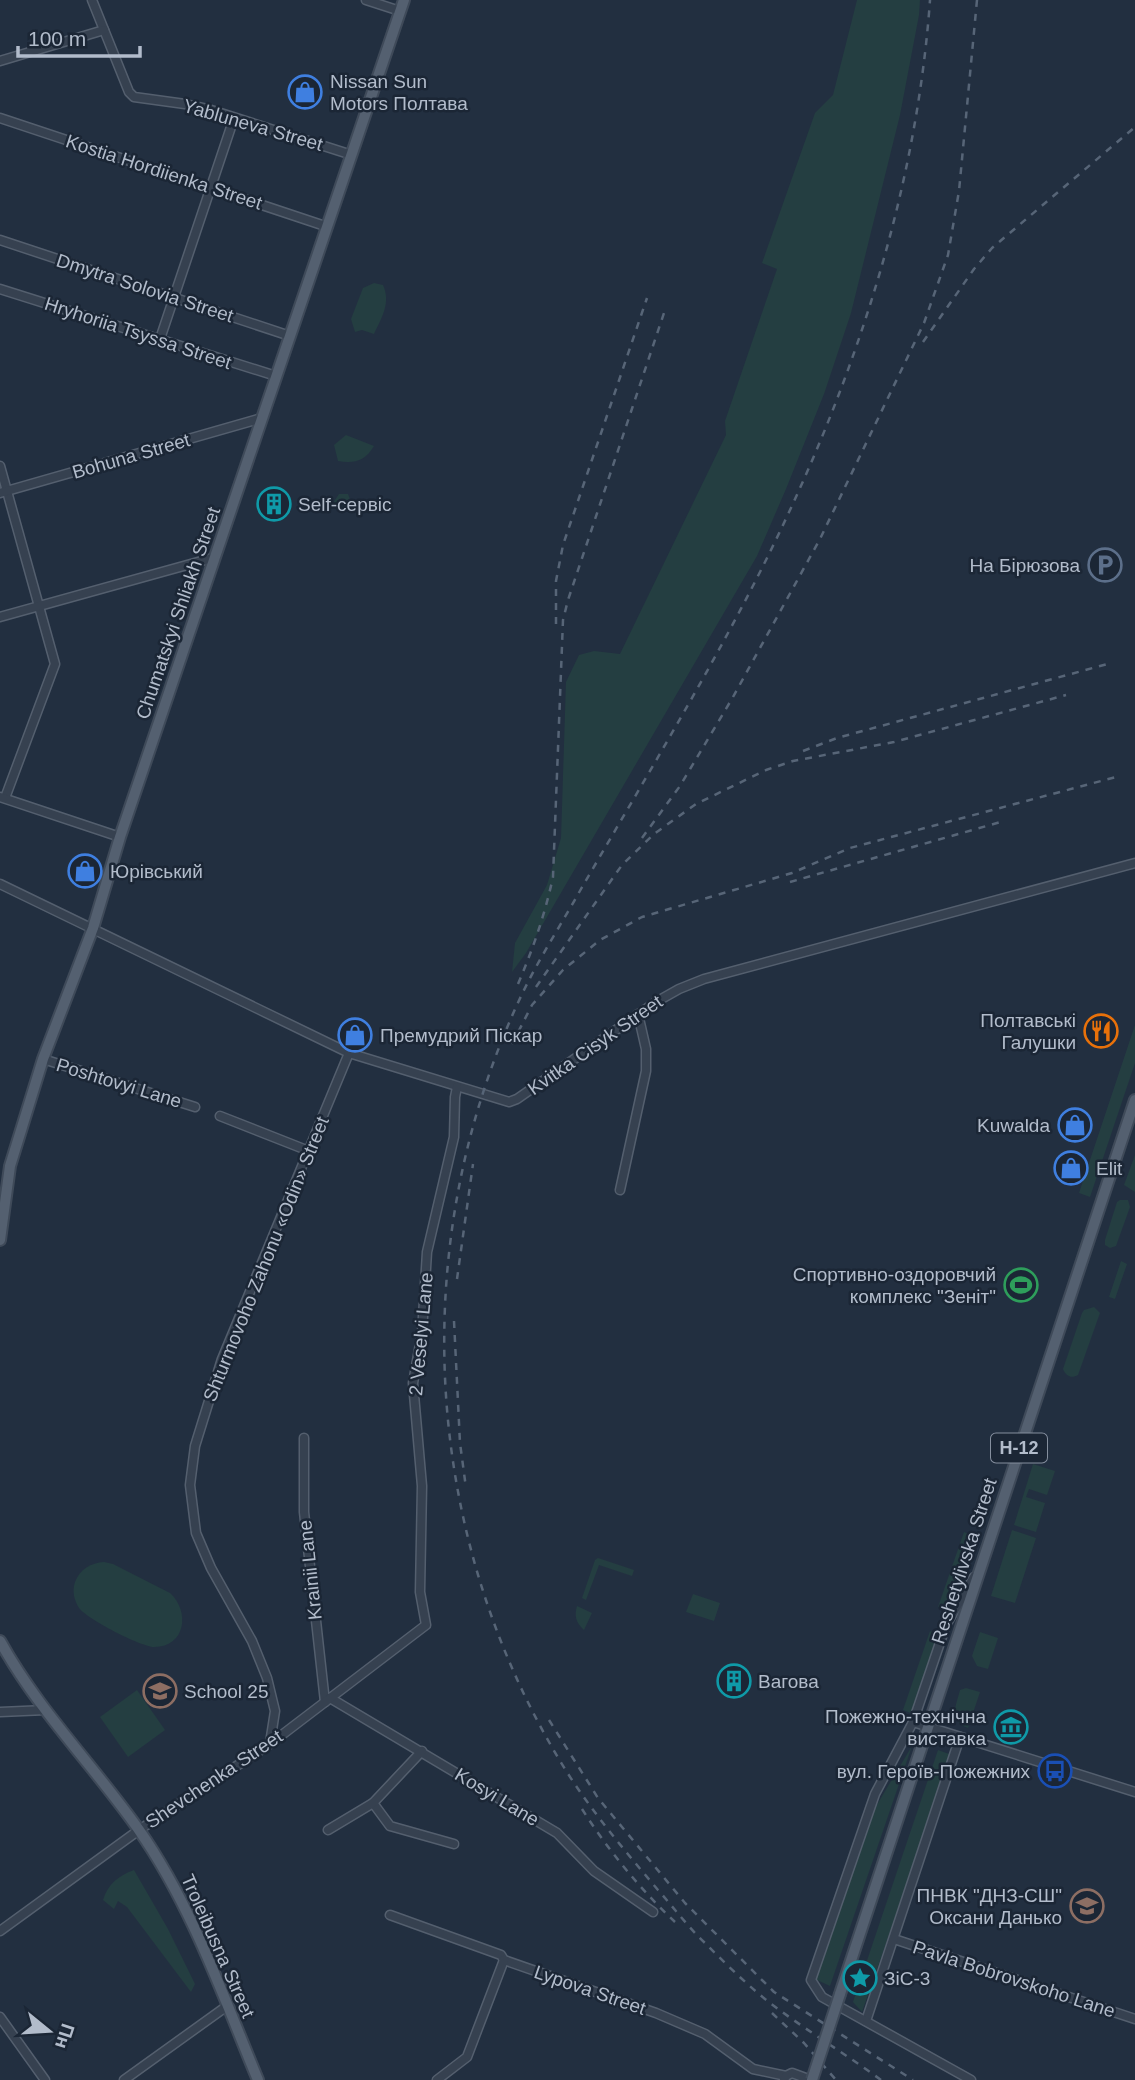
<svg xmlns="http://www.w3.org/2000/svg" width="1135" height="2080" font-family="Helvetica,sans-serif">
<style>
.green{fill:#243e41}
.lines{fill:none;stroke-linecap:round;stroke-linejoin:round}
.minor-casing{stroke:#545f6e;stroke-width:11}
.major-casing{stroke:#3f4a59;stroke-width:14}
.minor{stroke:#364150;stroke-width:8}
.major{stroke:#546070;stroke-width:10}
.rail{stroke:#576577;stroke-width:2.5;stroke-dasharray:7 7;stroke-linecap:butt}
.major-bridge-casing{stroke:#3f4a59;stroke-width:14;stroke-linecap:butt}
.major-bridge{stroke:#546070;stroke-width:10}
.labels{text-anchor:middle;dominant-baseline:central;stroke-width:5;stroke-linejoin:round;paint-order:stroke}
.shield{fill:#1b2635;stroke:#858f9e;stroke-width:2}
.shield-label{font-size:18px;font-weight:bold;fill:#b2bccb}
.poi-label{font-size:19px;fill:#b2bccb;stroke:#1b2635;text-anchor:start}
.street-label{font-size:19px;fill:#b2bccb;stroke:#1b2635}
</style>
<rect width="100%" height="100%" fill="#222f40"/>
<g class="green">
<polygon points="857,0 920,0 919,15 900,115 851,313 824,394 786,489 757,556 526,953 512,972 515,943 547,885 561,838 566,682 579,655 594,651 620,654 726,435 725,421 777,269 762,263 815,113 833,95"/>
<path d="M374 283 383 285C391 303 382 317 374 334L362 330 355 332 351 319 363 288Z"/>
<path d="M346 435 374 446C365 461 354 464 338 461L334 445Z"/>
<polygon points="339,494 348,494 354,510 348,512 333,503"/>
<polygon points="1135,1025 1135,1063 1090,1197 1079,1193"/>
<polygon points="1135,1155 1135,1192 1124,1185"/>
<polygon points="1120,1200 1128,1200 1130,1207 1116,1246 1110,1248 1105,1245 1105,1240 1117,1202"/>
<polygon points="1121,1261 1127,1264 1115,1299 1109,1297"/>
<path d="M1094 1307 1100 1313 1078 1375C1071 1379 1066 1376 1063 1369L1082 1313 1084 1310Z"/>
<polygon points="1033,1464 1055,1471 1047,1495 1029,1489 1026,1497 1045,1503 1036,1532 1014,1525"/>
<polygon points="1012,1530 1036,1538 1015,1603 991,1596"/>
<polygon points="964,1532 974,1536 948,1611 938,1607"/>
<polygon points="598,1558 634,1570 632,1576 599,1565 586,1600 582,1598 595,1560"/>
<path d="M104 1562 113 1564 170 1593C190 1611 186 1647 154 1647 141 1647 87 1619 79 1608 74 1600 72 1591 75 1582 80 1569 91 1563 104 1562Z"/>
<polygon points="693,1594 720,1603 714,1621 686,1612"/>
<path d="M577 1606 592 1613 584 1630C576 1623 574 1616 577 1606Z"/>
<polygon points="930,1631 939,1634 913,1714 903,1710"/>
<polygon points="980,1632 998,1638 988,1669 977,1666 972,1656"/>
<path d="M966 1688 980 1692 968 1728C948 1720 956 1706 960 1690Z"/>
<polygon points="137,1690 165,1730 128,1757 100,1717"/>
<polygon points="912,1746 830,1986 817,1980 815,1976 869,1818"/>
<polygon points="938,1750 952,1755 862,2012 853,2002"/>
<path d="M134 1870 168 1929 195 1984 191 1992 127 1907 118 1901 114 1909 103 1900C108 1884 118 1876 134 1870Z"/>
</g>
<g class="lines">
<defs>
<g id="minor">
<polyline points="92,0 129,92 134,97 185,104 208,109 352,155"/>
<polyline points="366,0 400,11"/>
<polyline points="0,61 104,30"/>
<polyline points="0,118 328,227"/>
<polyline points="0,240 290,336"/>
<polyline points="0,289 276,376"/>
<polyline points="160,339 234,118"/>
<polyline points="0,466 55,664 5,798"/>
<polyline points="0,493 262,418"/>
<polyline points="0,617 216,557"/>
<polyline points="0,797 120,837"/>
<polyline points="0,884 349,1053 509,1102 517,1099 656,1002 679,989 704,979 1135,863"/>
<polyline points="43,1059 195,1107"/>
<polyline points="220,1116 309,1151"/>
<polyline points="620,1190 646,1071 646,1049 638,1014"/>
<polyline points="304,1438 304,1512 325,1702"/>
<polyline points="330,1698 557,1833 594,1871 653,1912"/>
<polyline points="0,1712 46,1710"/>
<polyline points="913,1722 1135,1792"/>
<polyline points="270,1743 275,1711 267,1678 252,1641 211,1568 196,1533 190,1485 195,1446 222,1359 349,1053"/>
<polyline points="373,1803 390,1826 454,1844"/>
<polyline points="328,1830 373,1803 422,1751"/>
<polyline points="390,1915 501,1955 504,1960 656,2013 705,2034 753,2069 786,2076"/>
<polyline points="0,1931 139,1830 270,1744 426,1625 420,1592 422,1486 413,1383 422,1333 427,1252 454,1137 455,1097 457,1087"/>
<polyline points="894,1939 1135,2019"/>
<polyline points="0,2017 45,2080"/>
<polyline points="866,2021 960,1737"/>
<polyline points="124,2080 227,2006"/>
<polyline points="437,2080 467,2057 504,1960"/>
<polyline points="784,2080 786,2076 792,2073 811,2080"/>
<polyline points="971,2080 822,1997 811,1980 875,1794 913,1722 946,1625 974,1577"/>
</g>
<g id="major">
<polyline points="0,1240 10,1166 43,1059 93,928 120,837 404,0"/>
<path d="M0 1641C38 1710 94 1766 139 1830 192 1906 223 1996 258 2080"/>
<polyline points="840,1994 1135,1100"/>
</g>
</defs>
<use href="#minor" class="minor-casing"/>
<use href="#major" class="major-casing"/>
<use href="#minor" class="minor"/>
<use href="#major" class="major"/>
<g class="rail">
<polyline points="923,342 974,269 992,248 1135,127"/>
<polyline points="556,624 556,581 563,545 647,298"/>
<polyline points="803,751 837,738 1111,663"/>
<polyline points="642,838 680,786 733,697 820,539 924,323 948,255 959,191 977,0"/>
<polyline points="790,882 1004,821"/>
<path d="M518 984C533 949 545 914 553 877L563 620 568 600 665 310"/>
<polyline points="536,987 622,865 654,834 696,804 766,770 793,761 894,742 1066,695"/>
<polyline points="512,1044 532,1005 563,970 600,940 642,917 792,873 850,848 1116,777"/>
<polyline points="457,1279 473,1164"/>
<polyline points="454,1321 460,1443 466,1488"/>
<polyline points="549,1720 598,1798 685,1903 774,1992 913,2080"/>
<path d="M582 1809C608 1850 640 1889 675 1922"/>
<polyline points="772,2013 804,2043 836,2080"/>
<path d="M881 2080C843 2052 802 2028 765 1999 744 1982 724 1962 705 1943 688 1927 674 1908 658 1890 625 1851 592 1812 565 1769 420 1535 405 1239 523 992 540 957 562 923 581 889 636 794 693 700 744 603 842 417 915 211 930 0"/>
</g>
<defs>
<polyline id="major-bridge" points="812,2080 840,1994"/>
</defs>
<use href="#major-bridge" class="major-bridge-casing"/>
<use href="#major-bridge" class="major-bridge"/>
</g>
<defs>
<symbol id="shop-ring" viewBox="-11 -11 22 22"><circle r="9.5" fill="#1b2635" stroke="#3f7fe0" stroke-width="1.5"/><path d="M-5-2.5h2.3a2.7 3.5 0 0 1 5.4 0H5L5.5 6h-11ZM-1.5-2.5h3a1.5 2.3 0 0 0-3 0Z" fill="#3f7fe0"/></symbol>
<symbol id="building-ring" viewBox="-11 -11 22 22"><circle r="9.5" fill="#1b2635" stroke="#0f9aa8" stroke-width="1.5"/><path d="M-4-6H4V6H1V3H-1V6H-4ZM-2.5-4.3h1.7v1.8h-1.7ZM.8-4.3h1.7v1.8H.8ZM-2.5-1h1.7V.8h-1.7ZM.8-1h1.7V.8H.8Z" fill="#0f9aa8"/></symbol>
<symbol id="parking-ring" viewBox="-11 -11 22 22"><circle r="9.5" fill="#1b2635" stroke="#5c6f8a" stroke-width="1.5"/><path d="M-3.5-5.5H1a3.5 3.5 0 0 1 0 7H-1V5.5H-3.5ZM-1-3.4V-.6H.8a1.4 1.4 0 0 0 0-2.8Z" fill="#5c6f8a"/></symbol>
<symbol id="restaurant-ring" viewBox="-11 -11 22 22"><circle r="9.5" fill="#1b2635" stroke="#e8710a" stroke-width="1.5"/><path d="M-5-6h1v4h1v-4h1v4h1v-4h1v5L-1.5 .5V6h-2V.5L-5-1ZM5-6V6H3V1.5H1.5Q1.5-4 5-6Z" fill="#e8710a"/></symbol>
<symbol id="stadium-ring" viewBox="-11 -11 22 22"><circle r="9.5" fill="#1b2635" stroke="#2e9e5b" stroke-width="1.5"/><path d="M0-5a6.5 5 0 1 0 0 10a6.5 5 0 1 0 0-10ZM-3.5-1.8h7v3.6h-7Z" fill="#2e9e5b"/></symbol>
<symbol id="school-ring" viewBox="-11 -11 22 22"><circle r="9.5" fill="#1b2635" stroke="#8d6e63" stroke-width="1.5"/><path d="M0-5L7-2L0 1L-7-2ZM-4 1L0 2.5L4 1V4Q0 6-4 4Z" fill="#8d6e63"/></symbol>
<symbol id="museum-ring" viewBox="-11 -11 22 22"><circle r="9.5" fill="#1b2635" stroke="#0f9aa8" stroke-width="1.5"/><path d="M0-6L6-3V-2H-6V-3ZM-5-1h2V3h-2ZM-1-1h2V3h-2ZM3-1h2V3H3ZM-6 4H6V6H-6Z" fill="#0f9aa8"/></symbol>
<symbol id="bus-ring" viewBox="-11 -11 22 22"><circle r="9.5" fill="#1b2635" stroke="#1a4fb4" stroke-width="1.5"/><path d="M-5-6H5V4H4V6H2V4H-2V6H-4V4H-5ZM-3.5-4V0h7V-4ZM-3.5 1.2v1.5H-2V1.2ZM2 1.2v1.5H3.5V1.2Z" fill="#1a4fb4"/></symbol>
<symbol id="sight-ring" viewBox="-11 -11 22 22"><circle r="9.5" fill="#1b2635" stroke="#0f9aa8" stroke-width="1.5"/><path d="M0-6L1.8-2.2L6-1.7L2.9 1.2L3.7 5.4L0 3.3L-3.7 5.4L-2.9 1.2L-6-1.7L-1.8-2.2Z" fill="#0f9aa8"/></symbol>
</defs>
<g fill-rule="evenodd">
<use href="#shop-ring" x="286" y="73" width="38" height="38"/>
<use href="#building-ring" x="255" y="485" width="38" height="38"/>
<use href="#parking-ring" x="1086" y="546" width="38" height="38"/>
<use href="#shop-ring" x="66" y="852" width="38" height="38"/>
<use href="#restaurant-ring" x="1082" y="1012" width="38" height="38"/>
<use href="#shop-ring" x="336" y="1016" width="38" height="38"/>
<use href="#shop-ring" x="1056" y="1106" width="38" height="38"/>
<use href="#shop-ring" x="1052" y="1149" width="38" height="38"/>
<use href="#stadium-ring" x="1002" y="1266" width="38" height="38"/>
<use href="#building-ring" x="715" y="1662" width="38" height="38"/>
<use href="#school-ring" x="141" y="1672" width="38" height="38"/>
<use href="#museum-ring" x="992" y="1708" width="38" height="38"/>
<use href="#bus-ring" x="1036" y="1752" width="38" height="38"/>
<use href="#school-ring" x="1068" y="1887" width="38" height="38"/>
<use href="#sight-ring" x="841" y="1959" width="38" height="38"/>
</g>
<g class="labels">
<rect class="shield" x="991" y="1433.5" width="56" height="29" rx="5"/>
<g class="shield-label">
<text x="1019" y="1448">Н-12</text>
</g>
<g class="poi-label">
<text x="330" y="81">Nissan Sun<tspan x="330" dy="22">Motors Полтава</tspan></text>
<text x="298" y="504">Self-сервіс</text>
<text x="1080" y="565" text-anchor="end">На Бірюзова</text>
<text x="110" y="871">Юрівський</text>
<text x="1076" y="1020" text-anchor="end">Полтавські<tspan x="1076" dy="22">Галушки</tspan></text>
<text x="380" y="1035">Премудрий Піскар</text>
<text x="1050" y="1125" text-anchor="end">Kuwalda</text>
<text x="1096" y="1168">Elit</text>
<text x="996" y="1274" text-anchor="end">Спортивно-оздоровчий<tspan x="996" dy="22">комплекс "Зеніт"</tspan></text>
<text x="758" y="1681">Вагова</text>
<text x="184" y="1691">School 25</text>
<text x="986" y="1716" text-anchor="end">Пожежно-технічна<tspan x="986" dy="22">виставка</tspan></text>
<text x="1030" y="1771" text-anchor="end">вул. Героїв-Пожежних</text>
<text x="1062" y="1895" text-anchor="end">ПНВК "ДНЗ-СШ"<tspan x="1062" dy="22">Оксани Данько</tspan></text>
<text x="884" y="1978">ЗіС-3</text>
</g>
<g class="street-label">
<text transform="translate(253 125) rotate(16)">Yabluneva Street</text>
<text transform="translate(164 172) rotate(18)">Kostia Hordiienka Street</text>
<text transform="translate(145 288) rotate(18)">Dmytra Solovia Street</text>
<text transform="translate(138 333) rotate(18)">Hryhoriia Tsyssa Street</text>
<text transform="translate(131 456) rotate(-16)">Bohuna Street</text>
<text transform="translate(178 613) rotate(-71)">Chumatskyi Shliakh Street</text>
<text transform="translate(595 1045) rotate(-35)">Kvitka Cisyk Street</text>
<text transform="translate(119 1083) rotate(17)">Poshtovyi Lane</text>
<text transform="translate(266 1259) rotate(-68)">Shturmovoho Zahonu «Odin» Street</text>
<text transform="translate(421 1334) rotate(-85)">2 Veselyi Lane</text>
<text transform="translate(964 1561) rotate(-72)">Reshetylivska Street</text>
<text transform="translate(310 1570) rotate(-96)">Krainii Lane</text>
<text transform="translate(214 1779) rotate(-34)">Shevchenka Street</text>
<text transform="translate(497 1797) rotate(31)">Kosyi Lane</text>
<text transform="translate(218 1946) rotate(66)">Troleibusna Street</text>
<text transform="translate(1014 1979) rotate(18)">Pavla Bobrovskoho Lane</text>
<text transform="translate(590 1990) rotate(19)">Lypova Street</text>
</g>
</g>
<g transform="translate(49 2031) rotate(108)" stroke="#1b2635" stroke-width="5" paint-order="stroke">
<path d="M0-5L12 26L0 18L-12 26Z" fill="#b2bccb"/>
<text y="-10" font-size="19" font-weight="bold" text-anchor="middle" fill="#b2bccb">Пн</text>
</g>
<path d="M18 46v10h122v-10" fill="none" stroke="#b2bccb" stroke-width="3.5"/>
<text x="28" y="46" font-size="21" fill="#b2bccb" stroke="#1b2635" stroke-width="5" paint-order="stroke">100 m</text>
</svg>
